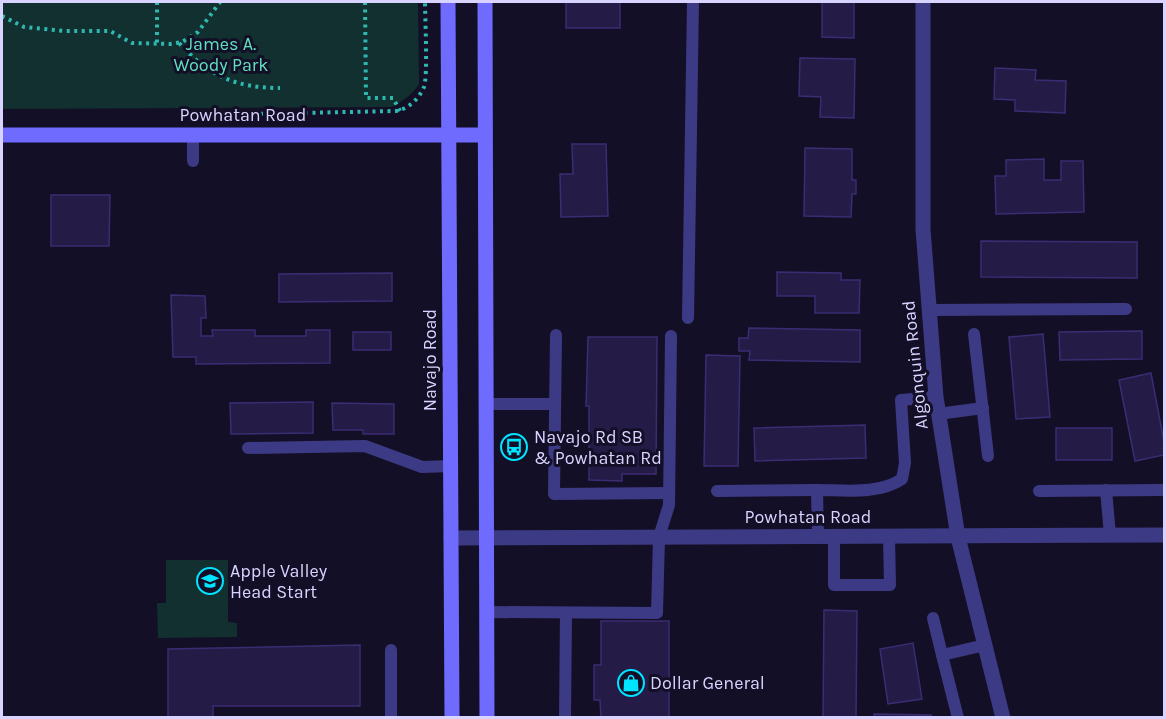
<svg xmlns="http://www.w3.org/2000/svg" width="1166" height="719" font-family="Karla,sans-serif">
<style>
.green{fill:#12302f}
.building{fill:#241b47;stroke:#3b2d73;stroke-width:1.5}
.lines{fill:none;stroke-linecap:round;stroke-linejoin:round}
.path{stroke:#2fb8b0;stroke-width:4;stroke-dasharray:3 4.5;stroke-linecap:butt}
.lane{stroke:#3d3a85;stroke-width:12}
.street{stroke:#3d3a85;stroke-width:15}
.secondary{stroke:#6f6bff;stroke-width:15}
.labels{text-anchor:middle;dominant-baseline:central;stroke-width:6;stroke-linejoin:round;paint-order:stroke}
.park-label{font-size:18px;fill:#5fe0c0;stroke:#130f26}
.street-label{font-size:18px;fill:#d9d4ff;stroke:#130f26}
.poi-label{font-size:18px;fill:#d9d4ff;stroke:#130f26;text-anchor:start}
</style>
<rect width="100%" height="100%" fill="#130f26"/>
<g class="green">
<path d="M2 2H418L419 84C412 95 403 101 391 107L2 109Z"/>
<polygon points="166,560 228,560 228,622 237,623 237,637 158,638 157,603 166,603"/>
</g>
<g class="building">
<rect x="566" y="2" width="54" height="26"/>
<polygon points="822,2 854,2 854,38 822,37"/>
<polygon points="800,58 855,59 854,118 820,117 821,97 799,96"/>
<polygon points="995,68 1036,70 1035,80 1066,81 1065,113 1015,111 1015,100 994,99"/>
<polygon points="572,144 606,144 608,216 561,217 560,174 573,174"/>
<polygon points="805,148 852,149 852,180 856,180 856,194 852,194 851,217 804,216"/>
<polygon points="1044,159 1044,180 1061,180 1061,161 1083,161 1084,212 996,214 995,176 1006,176 1006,160"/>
<polygon points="51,195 110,195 109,246 51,246"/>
<polygon points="981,241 1137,242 1137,278 981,277"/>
<polygon points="777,272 841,273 841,280 860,280 859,313 815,313 815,296 777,296"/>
<polygon points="392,273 392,301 279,302 279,274"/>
<polygon points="171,295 205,296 206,318 201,318 201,336 213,336 212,330 255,330 255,336 306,336 306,330 330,330 330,363 196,364 196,357 173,357"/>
<polygon points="749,328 860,330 860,362 749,360 750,351 739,351 739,338 748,338"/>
<polygon points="1142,331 1142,359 1060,360 1059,332"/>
<rect x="353" y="332" width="38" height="18"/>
<polygon points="1043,334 1050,417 1016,419 1009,337"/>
<polygon points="588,337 657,337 656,474 622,474 622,481 589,480 589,406 586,406"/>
<polygon points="706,355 740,356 738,466 704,466"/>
<polygon points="1151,373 1164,442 1164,455 1135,461 1119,380"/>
<polygon points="313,402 313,433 231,434 230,403"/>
<polygon points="332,403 394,404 394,434 363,434 363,430 333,430"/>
<polygon points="865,425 866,458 755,461 754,428"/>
<rect x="1056" y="428" width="56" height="32"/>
<polygon points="824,610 857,611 856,718 823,718"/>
<polygon points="601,621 669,621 669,718 601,718 600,700 594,700 594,665 601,665"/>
<polygon points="913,643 922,699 888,704 880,649"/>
<polygon points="360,645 360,706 213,706 213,718 168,718 168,649"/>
<polygon points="874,714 931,715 931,718 874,718"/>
</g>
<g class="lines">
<g class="path">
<polyline points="157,2 157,45"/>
<polyline points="365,2 366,98 393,98 400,111"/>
<polyline points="2,16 24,27 64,31 110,31 132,43 170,44 182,42 198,32 220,2"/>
<path d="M179 43C209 76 236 88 280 88"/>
<path d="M200 115 396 111C408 109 419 99 424 87 428 76 425 17 425 2"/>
</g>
<g class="lane">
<polyline points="193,134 193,161"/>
<polyline points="929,310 1126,309"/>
<polyline points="688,318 693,2"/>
<polyline points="974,334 988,456"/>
<polyline points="556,335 554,494 669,493"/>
<polyline points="486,404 555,404"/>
<polyline points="938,414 983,408"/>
<polyline points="248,448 365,446 422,467 451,466"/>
<polyline points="1106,490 1110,535"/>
<polyline points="717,491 817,490"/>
<polyline points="1039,491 1162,490"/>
<path d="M818 536 817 490C845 490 878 495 902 479L905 463 901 400 936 397"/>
<polyline points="834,536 834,585 890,585 889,537"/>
<polyline points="487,612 657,613 659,537 669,505 671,336"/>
<polyline points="933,618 942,655"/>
<polyline points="391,650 391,718"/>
<polyline points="565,718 566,613"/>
<polyline points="958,718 942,655 985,645"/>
</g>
<g class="street">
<polyline points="923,2 923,229 936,397 958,537 1003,718"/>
<polyline points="451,538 1164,535"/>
</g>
<g class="secondary">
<polyline points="448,2 452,718"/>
<polyline points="485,2 487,718"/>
<polyline points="2,135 485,135"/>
</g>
</g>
<defs>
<symbol id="bus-ring" viewBox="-11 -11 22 22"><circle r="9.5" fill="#130f26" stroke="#00e5ff" stroke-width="1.5"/><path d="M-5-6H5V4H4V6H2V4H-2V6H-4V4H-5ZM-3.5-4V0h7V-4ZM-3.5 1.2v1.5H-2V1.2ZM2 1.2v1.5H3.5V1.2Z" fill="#00e5ff"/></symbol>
<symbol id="school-ring" viewBox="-11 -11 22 22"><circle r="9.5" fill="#130f26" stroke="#00e5ff" stroke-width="1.5"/><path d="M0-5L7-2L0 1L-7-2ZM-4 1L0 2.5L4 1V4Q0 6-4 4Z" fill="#00e5ff"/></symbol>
<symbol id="shop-ring" viewBox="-11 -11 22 22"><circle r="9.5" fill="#130f26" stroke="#00e5ff" stroke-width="1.5"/><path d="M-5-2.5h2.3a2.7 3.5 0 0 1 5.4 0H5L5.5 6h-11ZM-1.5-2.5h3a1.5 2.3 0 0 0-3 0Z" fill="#00e5ff"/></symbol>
</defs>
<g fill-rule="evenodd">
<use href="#bus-ring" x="499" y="432" width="30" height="30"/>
<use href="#school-ring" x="195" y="566" width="30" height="30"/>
<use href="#shop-ring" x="616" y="668" width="30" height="30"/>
</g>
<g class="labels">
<g class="park-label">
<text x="221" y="44">James A.<tspan x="221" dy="21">Woody Park</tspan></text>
</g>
<g class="street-label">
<text x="243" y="115">Powhatan Road</text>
<text transform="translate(430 360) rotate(-90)">Navajo Road</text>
<text transform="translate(915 365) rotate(-96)">Algonquin Road</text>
<text x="808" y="517">Powhatan Road</text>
</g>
<g class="poi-label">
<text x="534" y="437">Navajo Rd SB<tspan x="534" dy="21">&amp; Powhatan Rd</tspan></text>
<text x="230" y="571">Apple Valley<tspan x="230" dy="21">Head Start</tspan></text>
<text x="650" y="683">Dollar General</text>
</g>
</g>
<rect width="1166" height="719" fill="none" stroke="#d9d4ff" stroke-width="6"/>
</svg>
